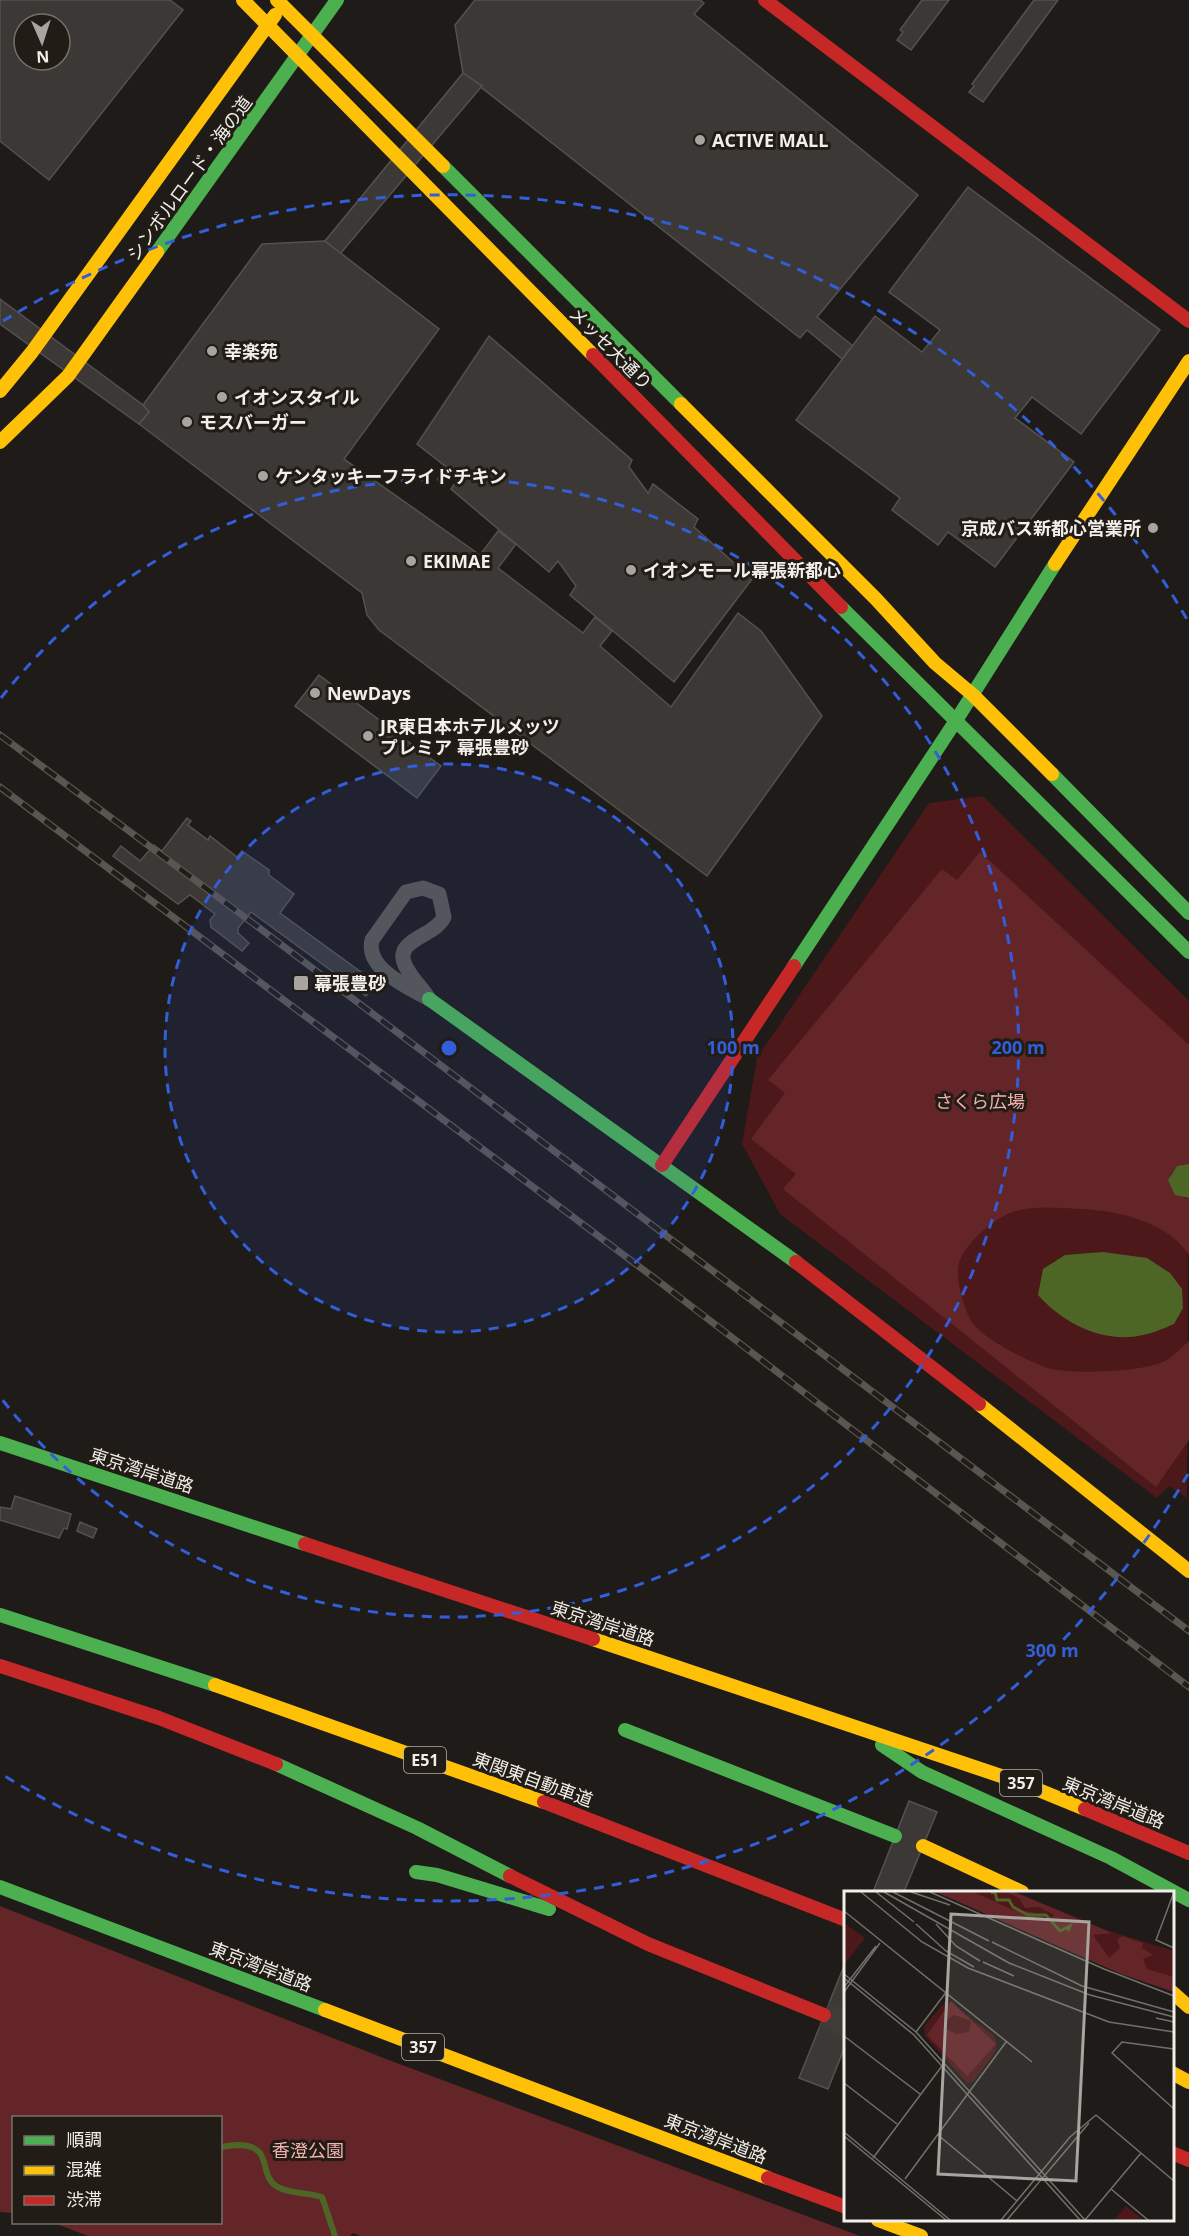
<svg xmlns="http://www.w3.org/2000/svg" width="1189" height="2236" font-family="'Open Sans','Noto Sans JP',sans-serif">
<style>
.green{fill:#4c181a}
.forest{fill:#642528}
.water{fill:#4d6625}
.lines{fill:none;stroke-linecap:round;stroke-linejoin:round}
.stream{stroke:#4d6625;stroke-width:6}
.building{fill:#3b3835;stroke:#54514f;stroke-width:1.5;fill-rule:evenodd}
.highway-tunnel{stroke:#3e3b38;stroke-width:27;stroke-dasharray:27 14;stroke-linecap:butt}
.street{stroke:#59564d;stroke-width:15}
.fast{stroke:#4caf50;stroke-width:14}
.slow{stroke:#ffc107;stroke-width:14}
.jam{stroke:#c62828;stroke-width:14}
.rail-casing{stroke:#58564f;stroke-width:7}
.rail{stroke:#211c15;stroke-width:4.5;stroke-dasharray:14;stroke-linecap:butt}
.ring{fill:none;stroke:#325eda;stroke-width:3;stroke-dasharray:10 8}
.poi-dot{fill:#a8a5a0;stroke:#211c15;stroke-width:2}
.labels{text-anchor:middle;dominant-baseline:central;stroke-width:6;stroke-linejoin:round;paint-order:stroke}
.shield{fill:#211c15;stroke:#b3b0aa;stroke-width:1.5}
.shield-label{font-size:16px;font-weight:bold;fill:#f2efea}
.poi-label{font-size:18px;font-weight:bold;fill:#f2efea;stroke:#211c15;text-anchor:start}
.street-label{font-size:18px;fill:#f2efea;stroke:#211c15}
.park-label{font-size:18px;fill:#f4b1ae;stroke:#211c15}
.inset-river{fill:none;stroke:#4d6625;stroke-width:3}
.inset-road{fill:none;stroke:#73706c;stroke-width:1.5}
.view{fill:#a8a5a0;fill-opacity:0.15;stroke:#a8a5a0;stroke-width:3}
.inset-edge{fill:none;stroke:#f2efea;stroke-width:3}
.centre{fill:#325eda;stroke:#211c15;stroke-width:3}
.ring-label{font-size:18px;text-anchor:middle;font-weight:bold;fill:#325eda;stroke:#211c15;stroke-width:6;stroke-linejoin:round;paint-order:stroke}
</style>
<rect width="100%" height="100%" fill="#1e1b18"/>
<polygon class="green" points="983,796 1189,1001 1187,1498 1169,1486 1157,1498 780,1214 742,1144 757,1058 929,803"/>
<g class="forest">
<path d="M980 852 1189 1045V1164L1177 1166 1170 1175 1185 1199 1189 1198V1255C1168 1222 1117 1210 1080 1209 1059 1208 1033 1205 1013 1212 996 1217 966 1243 960 1260 954 1276 963 1306 971 1321 983 1339 1027 1361 1048 1368 1070 1375 1144 1372 1165 1361 1173 1357 1182 1347 1189 1341V1440L1156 1487 783 1189 796 1174 751 1139 785 1093 768 1080 942 869 957 880Z"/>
<polygon points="0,1906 386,2059 860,2236 360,2236 353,2233 350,2236 88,2236 54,2223 220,2222 220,2118 14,2118 13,2213 0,2212"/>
</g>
<g class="water">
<polygon points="1189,1164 1189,1198 1175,1195 1168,1180 1177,1166"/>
<path d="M1103 1252 1147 1258 1170 1273 1182 1289 1183 1308 1174 1324C1164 1328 1154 1333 1143 1335 1104 1344 1064 1324 1038 1295L1043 1269 1065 1255Z"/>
</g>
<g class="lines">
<path class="stream" d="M220 2148C227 2145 232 2145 239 2145 274 2146 258 2174 276 2186 288 2194 308 2192 322 2197L335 2236"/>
</g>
<g class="building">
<path d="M0 0H170L183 10 49 180 0 141ZM24 24H60V60H24Z"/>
<polygon points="475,0 700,0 704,3 694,14 918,195 817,317 853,346 842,359 807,330 800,338 463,73 455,25"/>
<polygon points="922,0 949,0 911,50 897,40 903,32 900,30"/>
<polygon points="1034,0 1058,0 983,102 969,92 974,86 972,84"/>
<polygon points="463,73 482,86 340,254 325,241"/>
<polygon points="968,187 1160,330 1081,434 1032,397 1015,418 1074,462 995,567 948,532 938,545 892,510 900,498 796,420 875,316 922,352 940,330 889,292"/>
<polygon points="325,241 439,329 344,459 480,555 498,531 516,544 498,568 583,633 595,617 612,631 600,646 671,707 738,613 761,631 822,716 707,876 379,630 367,615 362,593 139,424 149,412 143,405 262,244"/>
<polygon points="0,299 143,405 149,412 139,424 0,324"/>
<polygon points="489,336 632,460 629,467 648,493 653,484 698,519 694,527 752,579 674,682 570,595 576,586 558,561 549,572 451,489 459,477 417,444"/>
<polygon points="319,675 441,766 417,798 295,706"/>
<polygon points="187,818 191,821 188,825 208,840 210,836 237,857 242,851 269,870 269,875 294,894 280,913 376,983 366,996 251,912 238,928 238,933 249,943 242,951 211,927 210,920 215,914 190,895 178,904 113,856 121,846 140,861 154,845 162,851"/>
<polygon points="15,1496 71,1514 67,1529 64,1528 59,1538 0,1520 0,1507 11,1509"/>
<polygon points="80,1522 97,1529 93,1538 77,1531"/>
<polygon points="909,1801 937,1812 904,1892 873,1892"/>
<polygon points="846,1961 846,2044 828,2089 799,2078"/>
</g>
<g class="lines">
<polyline class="highway-tunnel" points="824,2015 846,2024"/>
<path class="street" d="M423 888 439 894 444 917C434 939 386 939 409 972 415 982 423 989 429 999 408 987 365 969 372 940L406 892Z"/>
<g class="fast">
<polyline points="443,166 681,404"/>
<polyline points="157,252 337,0"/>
<polyline points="841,607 1189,952"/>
<polyline points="1052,774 1189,913"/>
<polyline points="794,966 957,719 1055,564"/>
<polyline points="429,999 796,1262"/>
<polyline points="0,1443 305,1544"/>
<polyline points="0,1615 215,1685"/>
<polyline points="625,1730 895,1836"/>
<polyline points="882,1745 922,1772 1111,1858 1189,1900"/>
<polyline points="276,1764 417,1828 510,1876"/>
<polyline points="416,1872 437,1875 549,1909"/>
<polyline points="0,1887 325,2010"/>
</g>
<g class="slow">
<polyline points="243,0 593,355"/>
<polyline points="277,0 443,166"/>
<polyline points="0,391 32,352 275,15"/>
<polyline points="681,404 876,599 935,663 973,695 1052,774"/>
<polyline points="0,442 68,376 157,252"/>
<polyline points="1055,564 1189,361"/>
<polyline points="979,1404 1189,1571"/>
<polyline points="593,1639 1019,1782 1085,1809"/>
<polyline points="215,1685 544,1802"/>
<polyline points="923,1846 1022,1892"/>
<polyline points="1172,1992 1189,2007"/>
<polyline points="325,2010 768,2178"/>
<polyline points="1172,2073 1189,2082"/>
<polyline points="878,2220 921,2236"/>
</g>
<g class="jam">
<polyline points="765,0 1189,321"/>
<polyline points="593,355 841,607"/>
<polyline points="662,1165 794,966"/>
<polyline points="796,1262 979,1404"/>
<polyline points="305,1544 593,1639"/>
<polyline points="0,1666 159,1718 276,1764"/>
<polyline points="544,1802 846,1920"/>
<polyline points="1085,1809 1189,1853"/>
<polyline points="510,1876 648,1944 824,2015"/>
<polyline points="1172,2153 1189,2160"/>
<polyline points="768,2178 846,2207"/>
</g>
<defs>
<g id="rail">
<polyline points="0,735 258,927 1189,1631"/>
<polyline points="0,787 653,1277 1189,1687"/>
</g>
</defs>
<use href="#rail" class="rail-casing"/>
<use href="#rail" class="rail"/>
</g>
<circle cx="449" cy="1048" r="284" fill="#325eda" fill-opacity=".12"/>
<g class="ring">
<circle cx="449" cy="1048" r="284"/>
<path d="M1 698A569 569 0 1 1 1 1398"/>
<path d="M1188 1474A853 853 0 0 1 3 1775M3 321A853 853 0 0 1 1188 621"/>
</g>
<g class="poi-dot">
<circle cx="700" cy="140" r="6"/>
<circle cx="212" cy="351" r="6"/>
<circle cx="222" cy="397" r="6"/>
<circle cx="187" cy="422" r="6"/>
<circle cx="263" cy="476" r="6"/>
<circle cx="1153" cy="528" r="6"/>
<circle cx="411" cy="561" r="6"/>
<circle cx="631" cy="570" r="6"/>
<circle cx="315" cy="693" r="6"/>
<circle cx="368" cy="736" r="6"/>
<rect x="293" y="975" width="16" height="16" rx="3"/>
</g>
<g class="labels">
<g class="shield">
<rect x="404" y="1747" width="42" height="26" rx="4.5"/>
<rect x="1000" y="1770" width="42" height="26" rx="4.5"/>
<rect x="402" y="2034" width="42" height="26" rx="4.5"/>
</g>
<g class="shield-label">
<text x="425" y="1760">E51</text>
<text x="1021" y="1783">357</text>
<text x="423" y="2047">357</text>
</g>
<g class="poi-label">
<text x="712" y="140">ACTIVE MALL</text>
<text x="224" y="351">幸楽苑</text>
<text x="234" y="397">イオンスタイル</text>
<text x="199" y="422">モスバーガー</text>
<text x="275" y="476">ケンタッキーフライドチキン</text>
<text x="1141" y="528" text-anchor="end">京成バス新都心営業所</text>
<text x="423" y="561">EKIMAE</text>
<text x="643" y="570">イオンモール幕張新都心</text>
<text x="327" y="693">NewDays</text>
<text x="380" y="726">JR東日本ホテルメッツ<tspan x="380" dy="21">プレミア 幕張豊砂</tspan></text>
<text x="314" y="983">幕張豊砂</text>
</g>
<g class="street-label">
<text transform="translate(189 178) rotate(-54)">シンボルロード・海の道</text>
<text transform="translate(611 348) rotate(45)">メッセ大通り</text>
<text transform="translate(142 1470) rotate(18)">東京湾岸道路</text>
<text transform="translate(603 1623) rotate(18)">東京湾岸道路</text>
<text transform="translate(533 1779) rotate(20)">東関東自動車道</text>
<text transform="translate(1114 1802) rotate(22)">東京湾岸道路</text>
<text transform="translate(261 1966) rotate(21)">東京湾岸道路</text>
<text transform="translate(716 2138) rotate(21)">東京湾岸道路</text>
</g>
<g class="park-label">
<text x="980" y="1101">さくら広場</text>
<text x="308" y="2150">香澄公園</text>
</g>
</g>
<g transform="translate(844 1891)">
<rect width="330" height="330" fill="#1e1b18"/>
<path d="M96 1H172L262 39 330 60V99ZM2 33 21 47 0 74V35ZM103 109 149 144 153 153 150 163 129 191 123 192 81 145 80 135ZM282 315 299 329H270Z" fill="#4c181a"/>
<path d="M92 1H130L169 19 188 21 204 29 210 24 195 16 181 17 175 7 162 1H170L268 42 249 44 265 67 276 57 273 49 278 45 299 52 298 57 309 64 299 68 303 78 330 86V101L277 83ZM107 110 152 153 123 185 83 144ZM110 124 127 130 125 141 112 143 102 138 100 130Z" fill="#642528" fill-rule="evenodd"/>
<path class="inset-river" d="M147 2 151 1 153 9H165L169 16 184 24H202L216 40 226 35 224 40"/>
<path class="inset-road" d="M17 1 78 51 124 77 265 131 330 141M32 1 70 31M40 1 165 72 246 104 330 126M49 1 145 50M67 1 106 14M86 1 260 78 330 105M330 1 312 49 330 57M0 20 188 171M72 33 102 60 130 76M92 33 112 55 136 70M148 51 238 95 330 121M139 71 170 85M0 83 72 141 241 329M0 87 70 144 236 329M0 96 32 55M0 101 36 52M312 127 330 131M72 141 103 100M0 145 76 203M330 158 278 151 268 162 330 218M0 192 53 233M252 224 330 290M0 241 106 329M94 244 173 310M0 245 102 329M29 267 98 175M61 288 162 151M267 298 304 329M157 329 226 246 252 224M163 329 245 232M241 329 297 262"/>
<path class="view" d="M107 23 245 31 232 290 94 283Z"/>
<rect width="330" height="330" class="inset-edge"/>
</g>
<circle cx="449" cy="1048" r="9" class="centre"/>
<g class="ring-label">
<text x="733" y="1054">100 m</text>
<text x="1018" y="1054">200 m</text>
<text x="1052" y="1657">300 m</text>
</g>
<rect x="12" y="2116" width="210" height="108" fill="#211c15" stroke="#75706a" stroke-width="1.5"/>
<rect x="24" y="2136" width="30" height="9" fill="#4caf50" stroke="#75706a" stroke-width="1.5"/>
<text x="66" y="2146" font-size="18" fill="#f2efea">順調</text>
<rect x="24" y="2166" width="30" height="9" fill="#ffc107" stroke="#75706a" stroke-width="1.5"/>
<text x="66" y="2176" font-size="18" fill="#f2efea">混雑</text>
<rect x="24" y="2196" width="30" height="9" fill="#c62828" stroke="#75706a" stroke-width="1.5"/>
<text x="66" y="2206" font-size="18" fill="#f2efea">渋滞</text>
<g transform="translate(42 42) rotate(177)"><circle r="28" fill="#211c15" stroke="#75706a" stroke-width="1.5"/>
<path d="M0-4.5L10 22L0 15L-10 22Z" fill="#a8a5a0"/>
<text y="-9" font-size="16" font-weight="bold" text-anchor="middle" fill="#f2efea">N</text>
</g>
</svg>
